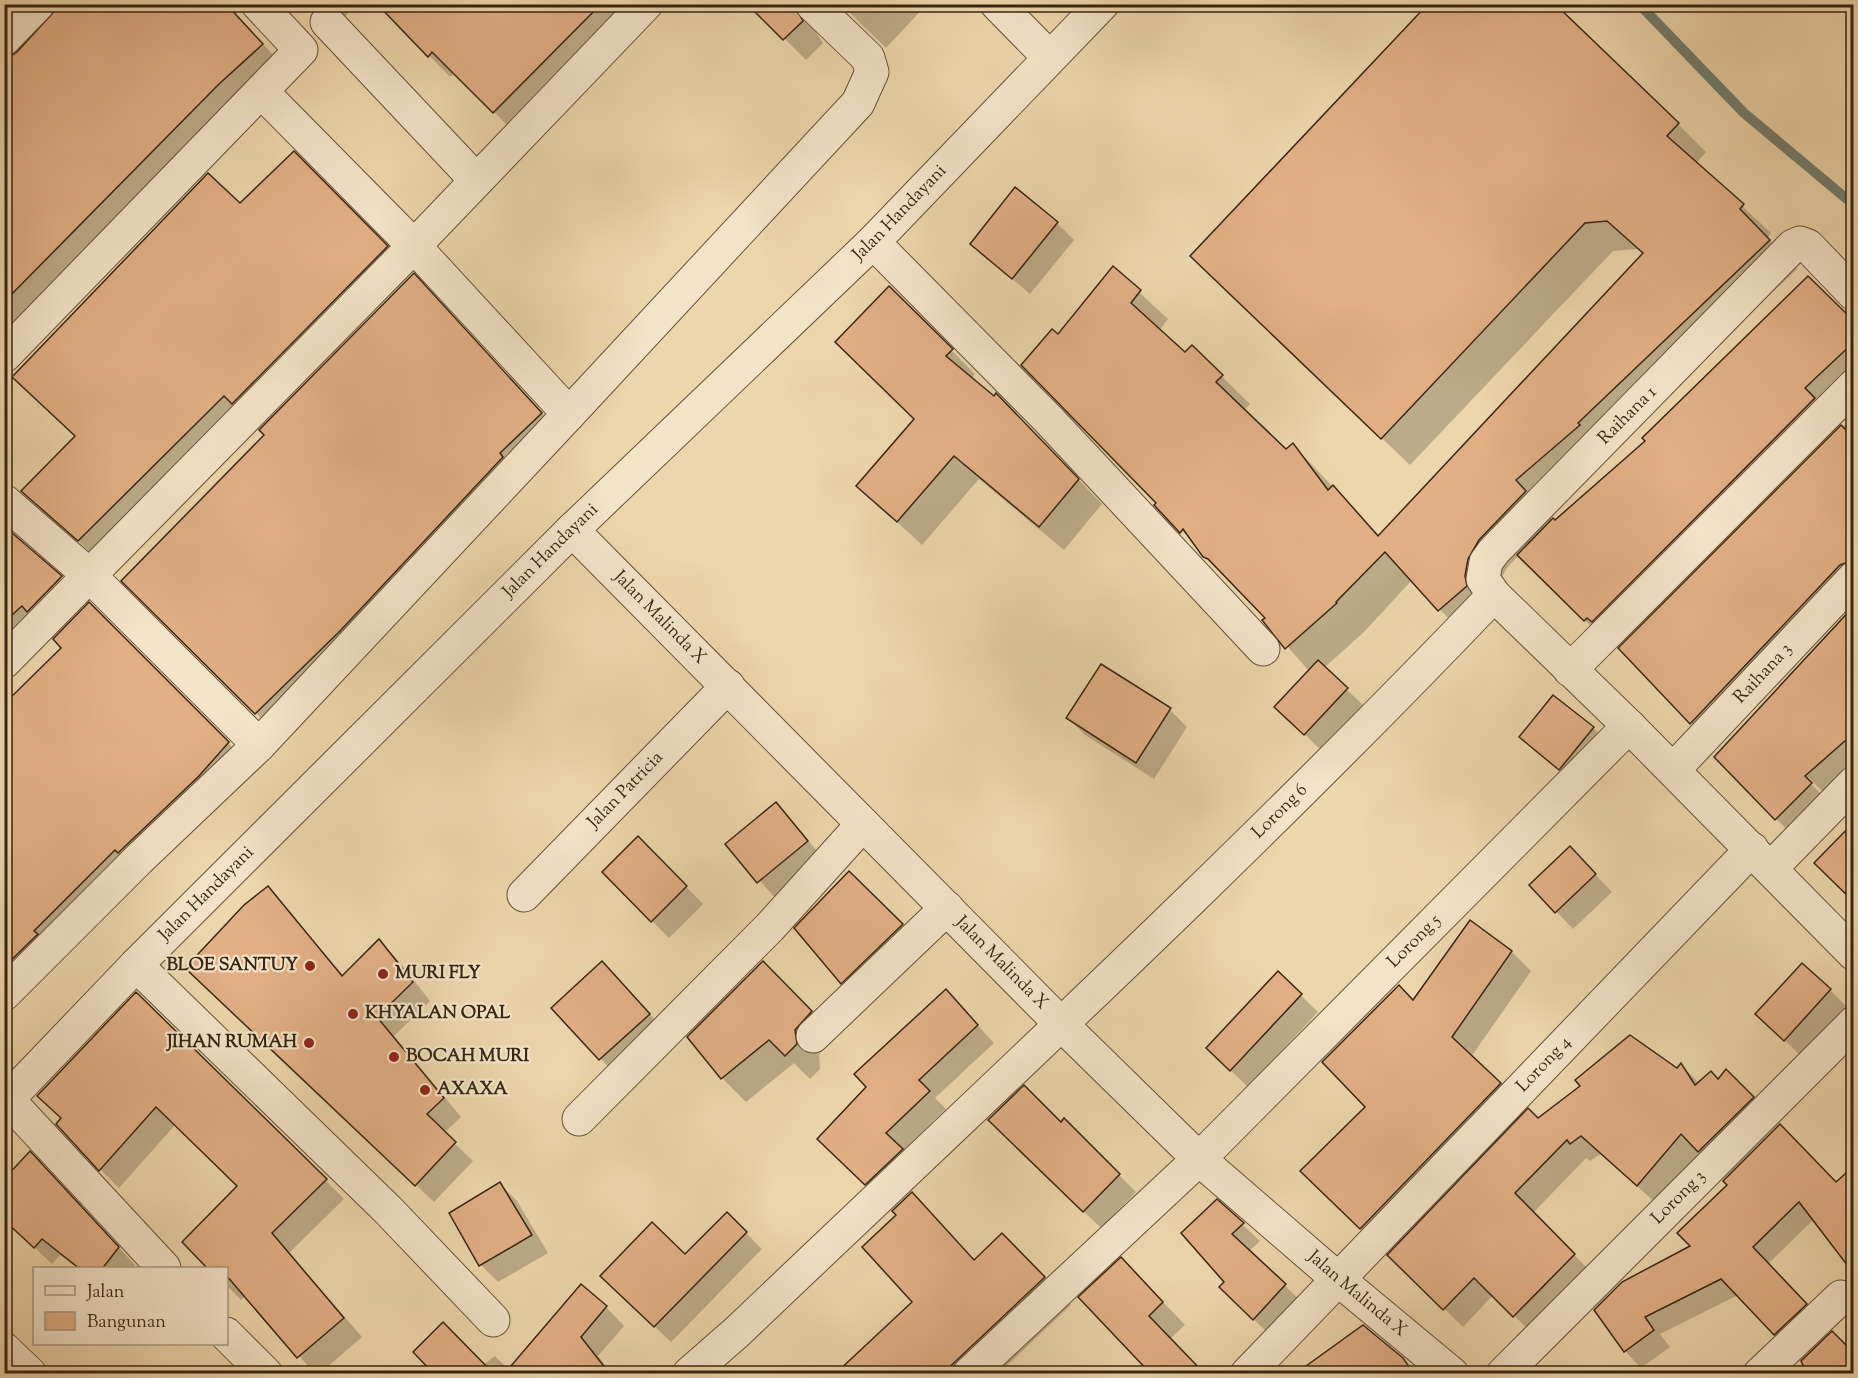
<svg xmlns="http://www.w3.org/2000/svg" width="1858" height="1378" font-family="'Sorts Mill Goudy',serif">
<style>
.shadow{fill:#0003}
.lines{fill:none;stroke-linecap:round;stroke-linejoin:round}
.stream{stroke:#727e6f;stroke-width:10}
.building{fill:#e2af85;stroke:#372513;stroke-width:1.5}
.street-casing{stroke:#645139;stroke-width:35}
.street{stroke:#f3e4c8;stroke-width:33}
.poi-dot{fill:#8f2418;stroke:#f3e4c8;stroke-width:2}
.labels{text-anchor:middle;dominant-baseline:central;stroke-width:4.5;stroke-linejoin:round;paint-order:stroke}
.street-label{font-size:18px;fill:#372513;stroke:#f3e4c8}
.poi-label{font-size:18px;font-weight:bold;fill:#372513;stroke:#f3e4c8;text-anchor:start}
</style>
<rect width="100%" height="100%" fill="#ecd6ab"/>
<filter id="stains"><feTurbulence type="fractalNoise" baseFrequency=".00333" numOctaves="4"/><feColorMatrix values="0 0 0 0 .2 0 0 0 0 .09 0 0 0 0 .02 0 0 0 .5 -.17"/></filter>
<radialGradient id="worn" r=".72"><stop offset=".6" stop-color="#630" stop-opacity="0"/><stop offset="1" stop-color="#630" stop-opacity=".3"/></radialGradient>
<g class="shadow">
<polygon points="65,4 238,4 231,11 284,66 4,345 4,63 18,53"/>
<polygon points="315,4 357,4 336,26"/>
<polygon points="379,4 643,4 515,133 455,73 450,77"/>
<polygon points="750,4 805,4 817,17 815,31 823,43 806,60"/>
<polygon points="841,4 927,4 886,48"/>
<polygon points="1678,124 1706,152 1696,163 1771,233 1767,238 1797,269 1542,509 1555,522 1854,324 1854,394 1602,637 1519,555 1507,568 1467,638 1412,580 1364,632 1324,668 1364,706 1322,751 1294,724 1309,671 1264,620 1267,618 1207,559 1158,503 1058,337 1114,269 1168,319 1159,331 1185,354 1192,347 1250,404 1244,410 1286,451 1293,445 1380,536 1644,255 1637,249 1613,251 1410,465 1220,284"/>
<polygon points="294,153 408,268 100,561 23,491 77,437 240,205"/>
<polygon points="1057,223 1074,240 1030,294 972,244"/>
<polygon points="889,288 975,374 971,379 1020,419 1102,504 1064,550 979,479 922,545 858,486 916,419"/>
<polygon points="437,299 564,437 279,736 123,581"/>
<polygon points="1854,415 1854,586 1708,740 1620,649"/>
<polygon points="4,528 85,602 4,659"/>
<polygon points="89,604 249,764 12,1002 4,1016 4,706 63,648"/>
<polygon points="1854,608 1854,765 1823,792 1808,777 1806,779 1828,801 1793,836 1716,757"/>
<polygon points="1101,666 1170,710 1187,727 1154,779 1085,735 1068,718"/>
<polygon points="1593,728 1610,745 1577,786 1521,737"/>
<polygon points="776,804 824,859 776,899 727,844"/>
<polygon points="1854,825 1854,904 1816,863"/>
<polygon points="638,838 703,904 669,938 604,872"/>
<polygon points="1587,866 1612,892 1573,929 1531,885"/>
<polygon points="849,873 927,950 867,1008 842,983"/>
<polygon points="268,888 344,976 379,941 397,959 430,1001 394,1036 461,1117 444,1133 473,1161 434,1202 205,986"/>
<polygon points="1512,952 1531,971 1471,1057 1520,1104 1381,1248 1321,1190 1367,1107 1414,1002"/>
<polygon points="763,963 835,1036 819,1055 820,1069 810,1079 794,1063 746,1102 722,1078"/>
<polygon points="1278,973 1318,1012 1248,1087 1225,1065"/>
<polygon points="619,980 666,1032 617,1076 553,1008"/>
<polygon points="1830,990 1847,1007 1802,1057 1775,1031"/>
<polygon points="946,991 994,1043 935,1098 946,1109 903,1151 919,1167 883,1201 836,1156 868,1087"/>
<polygon points="1681,1065 1699,1083 1719,1081 1726,1071 1771,1116 1717,1170 1700,1152 1656,1203 1601,1154 1590,1161 1586,1158 1533,1213 1592,1273 1533,1334 1493,1295 1463,1327 1389,1255 1538,1120 1677,1070"/>
<polygon points="39,1096 254,1108 344,1199 289,1253 362,1337 319,1374 315,1374 246,1295 241,1300 226,1285 239,1186 175,1125 119,1188 100,1169 62,1119"/>
<polygon points="1064,1120 1136,1192 1101,1228 1007,1137 1061,1124"/>
<polygon points="1780,1126 1814,1219 1768,1264 1822,1321 1791,1350 1738,1295 1660,1334 1670,1347 1641,1368 1625,1351 1596,1310 1692,1247 1729,1185"/>
<polygon points="47,1170 135,1265 132,1268 77,1268 60,1255 52,1264 4,1219"/>
<polygon points="500,1184 517,1201 548,1253 498,1282 481,1265"/>
<polygon points="912,1194 975,1260 1030,1262 1071,1305 998,1374 838,1374 914,1302 898,1216"/>
<polygon points="1217,1201 1260,1241 1249,1251 1302,1302 1271,1336 1238,1304"/>
<polygon points="727,1214 762,1249 671,1342 618,1292 685,1256"/>
<polygon points="1144,1282 1185,1325 1170,1339 1153,1374"/>
<polygon points="606,1307 624,1326 598,1356 612,1374 436,1374 483,1365 495,1356 509,1370"/>
<polygon points="1402,1359 1420,1374 1315,1374"/>
</g>
<g class="lines">
<polyline class="stream" points="1639,4 1744,113 1854,205"/>
</g>
<g class="building">
<polygon points="61,4 226,4 263,44 219,84 4,302 4,61 17,52"/>
<polygon points="377,4 601,4 493,113 432,52 428,57"/>
<polygon points="747,4 794,4 803,21 783,40"/>
<polygon points="1428,4 1555,4 1679,123 1667,136 1744,204 1740,209 1770,240 1578,423 1580,425 1516,480 1526,491 1479,540 1468,559 1465,576 1467,586 1438,611 1385,552 1336,602 1337,603 1285,649 1262,620 1265,618 1208,559 1203,557 1183,529 1180,533 1154,505 1156,503 1021,365 1052,329 1058,334 1113,266 1141,290 1131,303 1185,352 1192,345 1223,375 1216,382 1286,449 1293,443 1328,490 1333,485 1378,536 1643,253 1607,221 1585,223 1381,439 1190,256"/>
<polygon points="294,151 388,246 232,404 224,396 78,541 21,491 75,436 12,377 208,173 240,203"/>
<polygon points="1015,187 1058,222 1012,279 970,244"/>
<polygon points="414,273 542,413 500,453 503,457 340,631 255,714 121,581 264,435 259,430"/>
<polygon points="1808,276 1854,321 1854,342 1805,388 1815,398 1592,622 1587,618 1584,621 1517,555 1553,518 1555,520 1645,441 1642,438"/>
<polygon points="889,286 953,349 946,356 994,396 996,393 1079,479 1039,527 954,456 897,522 856,486 914,419 835,342"/>
<polygon points="1841,425 1854,438 1854,560 1840,565 1690,724 1618,648"/>
<polygon points="4,526 62,576 27,612 22,606 4,622"/>
<polygon points="89,602 229,742 199,776 118,853 115,850 34,931 38,934 4,967 4,704 61,648 53,639"/>
<polygon points="1854,606 1854,733 1805,776 1812,783 1775,820 1714,757"/>
<polygon points="1318,660 1348,688 1304,735 1274,707"/>
<polygon points="1101,664 1171,708 1136,763 1066,718"/>
<polygon points="1553,695 1594,727 1559,770 1519,737"/>
<polygon points="776,802 808,841 757,883 725,844"/>
<polygon points="1854,822 1854,902 1814,863"/>
<polygon points="638,836 687,886 651,922 602,872"/>
<polygon points="1570,846 1596,874 1555,913 1529,885"/>
<polygon points="849,871 903,924 841,984 794,928"/>
<polygon points="268,886 342,976 379,939 413,982 377,1017 444,1098 427,1114 456,1142 415,1186 185,968 244,905"/>
<polygon points="1470,920 1512,951 1452,1037 1501,1083 1360,1229 1300,1171 1365,1107 1322,1062 1399,985 1413,1000"/>
<polygon points="602,961 650,1014 599,1060 551,1008"/>
<polygon points="763,961 812,1011 795,1030 797,1044 785,1056 769,1040 721,1079 687,1037"/>
<polygon points="1802,963 1831,989 1784,1041 1755,1014"/>
<polygon points="1278,971 1302,994 1230,1071 1206,1048"/>
<polygon points="946,989 978,1025 919,1080 930,1091 886,1133 903,1149 865,1185 817,1139 866,1087 854,1074"/>
<polygon points="136,992 327,1179 272,1233 344,1318 297,1358 226,1275 226,1269 208,1269 182,1242 237,1186 156,1107 99,1171 56,1124 61,1118 37,1096"/>
<polygon points="1630,1035 1677,1068 1681,1063 1695,1085 1711,1071 1718,1079 1726,1069 1754,1097 1698,1152 1681,1134 1637,1186 1581,1136 1570,1144 1567,1140 1515,1193 1575,1254 1513,1317 1474,1278 1443,1310 1387,1255 1528,1108 1538,1118 1580,1086 1575,1080"/>
<polygon points="1024,1085 1061,1122 1064,1118 1120,1174 1083,1212 988,1120"/>
<polygon points="1780,1124 1836,1182 1854,1166 1854,1274 1799,1202 1753,1247 1807,1304 1774,1335 1721,1279 1645,1317 1654,1330 1624,1352 1594,1310 1622,1282 1690,1246 1677,1233 1727,1185 1723,1181"/>
<polygon points="30,1151 119,1247 102,1269 80,1269 42,1239 34,1248 4,1220 4,1179"/>
<polygon points="500,1182 532,1235 479,1266 449,1213"/>
<polygon points="912,1192 974,1260 1002,1233 1045,1277 942,1374 835,1374 912,1302 862,1247 896,1215 892,1211"/>
<polygon points="1217,1199 1244,1223 1232,1234 1286,1284 1253,1320 1219,1287 1224,1282 1181,1233"/>
<polygon points="727,1212 747,1232 654,1327 600,1276 652,1222 685,1254"/>
<polygon points="1121,1257 1163,1302 1149,1316 1205,1374 1151,1374 1078,1297"/>
<polygon points="581,1284 607,1306 581,1337 610,1374 504,1374"/>
<polygon points="443,1322 494,1374 434,1374 413,1352"/>
<polygon points="1363,1325 1403,1358 1414,1374 1295,1374"/>
<polygon points="1832,1331 1854,1353 1854,1374 1807,1374 1801,1361"/>
</g>
<g class="lines">
<defs>
<g id="street">
<polyline points="997,4 1049,57"/>
<polyline points="327,22 476,180"/>
<polyline points="4,39 38,4"/>
<polyline points="873,242 1049,420 1263,649"/>
<polyline points="1854,294 1808,246 1800,243 1793,246 1494,551 1486,562 1483,579 1494,595 1629,726 1854,954"/>
<polyline points="4,356 301,50 258,4"/>
<polyline points="569,414 858,103 872,72 868,58 812,4"/>
<polyline points="4,501 89,575 259,745"/>
<path id="s1" d="M572 530 1061 1024 1199 1159 1339 1280 1452 1374"/>
<polyline points="4,662 414,246 646,4"/>
<polyline points="1570,670 1854,386"/>
<path id="s2" d="M1673 770 1854 578"/>
<polyline points="1771,868 1854,783"/>
<path id="s3" d="M524 895 728 686"/>
<polyline points="136,965 388,1210 493,1320"/>
<polyline points="4,994 139,859 259,745 569,414 414,246 262,92"/>
<polyline points="813,1036 947,908"/>
<polyline points="8,1100 164,1268"/>
<path id="s4" d="M4 1103 136 965 572 530 873 242 1102 4"/>
<polyline points="579,1119 770,927 863,824"/>
<polyline points="226,1334 266,1374"/>
<polyline points="4,1349 30,1374"/>
<path id="s5" d="M689 1374 737 1332C992 1089 1251 850 1494 595"/>
<path id="s6" d="M969 1374 1199 1159 1629 726"/>
<path id="s7" d="M1247 1374 1752 849"/>
<path id="s8" d="M1503 1374 1854 1023"/>
<polyline points="1760,1374 1841,1297"/>
</g>
</defs>
<use href="#street" class="street-casing"/>
<use href="#street" class="street"/>
</g>
<g class="poi-dot">
<circle cx="310" cy="966" r="6"/>
<circle cx="383" cy="974" r="6"/>
<circle cx="353" cy="1014" r="6"/>
<circle cx="309" cy="1043" r="6"/>
<circle cx="394" cy="1057" r="6"/>
<circle cx="425" cy="1090" r="6"/>
</g>
<g class="labels">
<g class="street-label">
<text stroke="none"><textPath href="#s4" startOffset="1263">Jalan Handayani</textPath></text>
<text transform="translate(1628 416) rotate(-45)">Raihana 1</text>
<text stroke="none"><textPath href="#s4" startOffset="777">Jalan Handayani</textPath></text>
<text stroke="none"><textPath href="#s1" startOffset="124">Jalan Malinda X</textPath></text>
<text stroke="none"><textPath href="#s2" startOffset="132">Raihana 3</textPath></text>
<text stroke="none"><textPath href="#s3" startOffset="146">Jalan Patricia</textPath></text>
<text stroke="none"><textPath href="#s5" startOffset="816">Lorong 6</textPath></text>
<text stroke="none"><textPath href="#s4" startOffset="291">Jalan Handayani</textPath></text>
<text stroke="none"><textPath href="#s6" startOffset="621">Lorong 5</textPath></text>
<text stroke="none"><textPath href="#s1" startOffset="610">Jalan Malinda X</textPath></text>
<text stroke="none"><textPath href="#s7" startOffset="429">Lorong 4</textPath></text>
<text stroke="none"><textPath href="#s8" startOffset="249">Lorong 3</textPath></text>
<text stroke="none"><textPath href="#s1" startOffset="1096">Jalan Malinda X</textPath></text>
</g>
<g class="poi-label">
<text x="298" y="966" text-anchor="end">BLOE SANTUY</text>
<text x="395" y="974">MURI FLY</text>
<text x="365" y="1014">KHYALAN OPAL</text>
<text x="297" y="1043" text-anchor="end">JIHAN RUMAH</text>
<text x="406" y="1057">BOCAH MURI</text>
<text x="437" y="1090">AXAXA</text>
</g>
</g>
<rect width="1858" height="1378" fill="none" stroke="#ecd6ab" stroke-width="24"/>
<rect x="6" y="6" width="1846" height="1366" fill="none" stroke="#372513" stroke-width="3"/>
<rect x="12" y="12" width="1834" height="1354" fill="none" stroke="#372513" stroke-width="1.5"/>
<rect x="33" y="1267" width="195" height="78" fill="#f3e4c8" stroke="#a89880" stroke-width="1.5"/>
<rect x="45" y="1286" width="30" height="9" fill="#f3e4c8" stroke="#a89880" stroke-width="1.5"/>
<text x="87" y="1297" font-size="18" fill="#372513">Jalan</text>
<rect x="45" y="1312" width="30" height="18" fill="#e2af85" stroke="#a89880" stroke-width="1.5"/>
<text x="87" y="1327" font-size="18" fill="#372513">Bangunan</text>
<rect width="100%" height="100%" filter="url(#stains)"/>
<rect width="100%" height="100%" fill="url(#worn)"/>
</svg>
